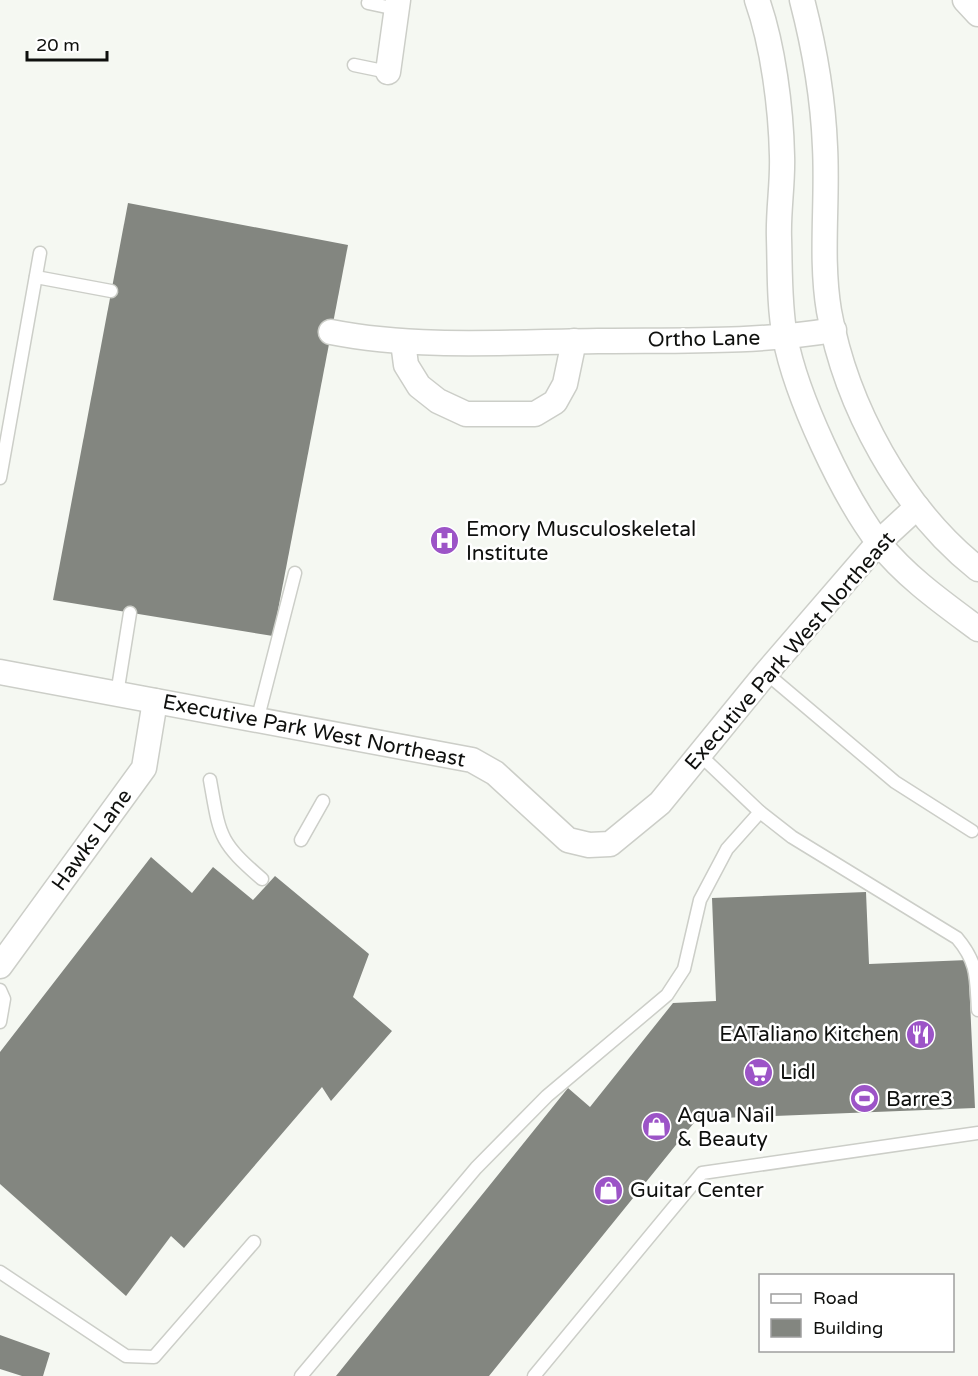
<svg xmlns="http://www.w3.org/2000/svg" width="978" height="1376" font-family="'Varela Round',sans-serif">
<style>
.building{fill:#838680}
.lines{fill:none;stroke-linecap:round;stroke-linejoin:round}
.service-casing{stroke:#cccec8;stroke-width:15}
.minor-casing{stroke:#cccec8;stroke-width:27}
.service{stroke:#fff;stroke-width:12}
.minor{stroke:#fff;stroke-width:24}
.labels{text-anchor:middle;dominant-baseline:central;stroke-width:5;stroke-linejoin:round;paint-order:stroke}
.street-label{font-size:21px;fill:#0f100e;stroke:#fff}
.poi-label{font-size:21px;fill:#0f100e;stroke:#fff;text-anchor:start}
</style>
<rect width="100%" height="100%" fill="#f5f8f2"/>
<g class="building">
<polygon points="128,203 348,245 273,636 53,600"/>
<polygon points="151,857 192,893 213,867 253,900 275,876 369,954 353,997 392,1031 331,1101 322,1087 184,1248 171,1236 126,1296 0,1184 0,1052"/>
<polygon points="866,892 869,964 968,960 975,1108 697,1119 489,1376 336,1376 568,1088 590,1107 673,1003 716,1001 712,898"/>
<polygon points="0,1335 50,1353 43,1376 22,1376 0,1369"/>
</g>
<g class="lines">
<defs>
<g id="service">
<polyline points="368,3 396,9"/>
<polyline points="354,65 388,72"/>
<polyline points="36,277 111,291"/>
<polyline points="0,478 40,253"/>
<polyline points="766,673 895,782 972,831"/>
<polyline points="117,694 130,613"/>
<polyline points="257,721 295,573"/>
<path d="M700 755 760 812 792 837 957 938C978 963 976 977 978 1010"/>
<path d="M210 780C220 836 218 841 262 879"/>
<polyline points="301,840 323,801"/>
<polyline points="0,990 4,999 0,1022"/>
<polyline points="0,1272 126,1356 154,1357 254,1242"/>
<polyline points="301,1376 476,1168 547,1096 667,995 684,969 700,900 727,849 760,812"/>
<polyline points="534,1376 702,1173 978,1133"/>
</g>
<g id="minor">
<path d="M757 0C773 45 781 108 782 156 783 183 778 211 779 238 780 271 779 305 785 337 796 396 843 496 879 543 906 577 943 603 978 629"/>
<path d="M802 0C815 50 823 96 825 147 828 202 820 257 829 311 846 406 902 509 978 569"/>
<polyline points="965,0 978,14"/>
<polyline points="388,72 398,0"/>
<path d="M331 332C418 349 510 342 598 341 677 340 756 343 834 330"/>
<polyline points="403,342 406,365 419,386 438,401 466,414 535,414 555,402 565,384 574,341"/>
<polyline points="0,672 472,760 495,773 568,840 589,845 610,844 660,803 766,673 879,542 917,507"/>
<polyline points="0,966 144,768 155,701"/>
</g>
</defs>
<use href="#service" class="service-casing"/>
<use href="#minor" class="minor-casing"/>
<use href="#service" class="service"/>
<use href="#minor" class="minor"/>
</g>
<defs>
<symbol id="hospital-disc" viewBox="-11 -11 22 22"><circle r="9.5" fill="#9c54c7" stroke="#fff"/><path d="M-5-5h3v3.5h4V-5h3V5h-3V1.5h-4V5h-3Z" fill="#fff"/></symbol>
<symbol id="restaurant-disc" viewBox="-11 -11 22 22"><circle r="9.5" fill="#9c54c7" stroke="#fff"/><path d="M-5-6h1v4h1v-4h1v4h1v-4h1v5L-1.5 .5V6h-2V.5L-5-1ZM5-6V6H3V1.5H1.5Q1.5-4 5-6Z" fill="#fff"/></symbol>
<symbol id="supermarket-disc" viewBox="-11 -11 22 22"><circle r="9.5" fill="#9c54c7" stroke="#fff"/><path d="M-6-5.5h2.5l.6 2H6L4.5 2H-2.5L-4.4-4H-6ZM-1.5 3.2a1.3 1.3 0 1 0 .1 0ZM3 3.2a1.3 1.3 0 1 0 .1 0Z" fill="#fff"/></symbol>
<symbol id="stadium-disc" viewBox="-11 -11 22 22"><circle r="9.5" fill="#9c54c7" stroke="#fff"/><path d="M0-5a6.5 5 0 1 0 0 10a6.5 5 0 1 0 0-10ZM-3.5-1.8h7v3.6h-7Z" fill="#fff"/></symbol>
<symbol id="shop-disc" viewBox="-11 -11 22 22"><circle r="9.5" fill="#9c54c7" stroke="#fff"/><path d="M-5-2.5h2.3a2.7 3.5 0 0 1 5.4 0H5L5.5 6h-11ZM-1.5-2.5h3a1.5 2.3 0 0 0-3 0Z" fill="#fff"/></symbol>
</defs>
<g fill-rule="evenodd">
<use href="#hospital-disc" x="428" y="524" width="33" height="33"/>
<use href="#restaurant-disc" x="904" y="1018" width="33" height="33"/>
<use href="#supermarket-disc" x="742" y="1056" width="33" height="33"/>
<use href="#stadium-disc" x="848" y="1082" width="33" height="33"/>
<use href="#shop-disc" x="640" y="1110" width="33" height="33"/>
<use href="#shop-disc" x="592" y="1174" width="33" height="33"/>
</g>
<g class="labels">
<g class="street-label">
<text transform="translate(704 339) rotate(-1)">Ortho Lane</text>
<text transform="translate(790 651) rotate(-49)">Executive Park West Northeast</text>
<text transform="translate(314 731) rotate(11)">Executive Park West Northeast</text>
<text transform="translate(92 840) rotate(-54)">Hawks Lane</text>
</g>
<g class="poi-label">
<text x="466" y="529">Emory Musculoskeletal<tspan x="466" dy="24">Institute</tspan></text>
<text x="899" y="1034" text-anchor="end">EATaliano Kitchen</text>
<text x="780" y="1072">Lidl</text>
<text x="886" y="1099">Barre3</text>
<text x="677" y="1115">Aqua Nail<tspan x="677" dy="24">&amp; Beauty</tspan></text>
<text x="630" y="1190">Guitar Center</text>
</g>
</g>
<rect x="759" y="1274" width="195" height="78" fill="#ffffff" stroke="#9f9f9f" stroke-width="1.5"/>
<rect x="771" y="1294" width="30" height="9" fill="#ffffff" stroke="#9f9f9f" stroke-width="1.5"/>
<text x="813" y="1304" font-size="18" fill="#0f100e">Road</text>
<rect x="771" y="1319" width="30" height="18" fill="#838680" stroke="#9f9f9f" stroke-width="1.5"/>
<text x="813" y="1334" font-size="18" fill="#0f100e">Building</text>
<path d="M27 51v9h80v-9" fill="none" stroke="#0f100e" stroke-width="3"/>
<text x="36" y="51" font-size="18" fill="#0f100e" stroke="#ffffff" stroke-width="4.5" paint-order="stroke">20 m</text>
</svg>
